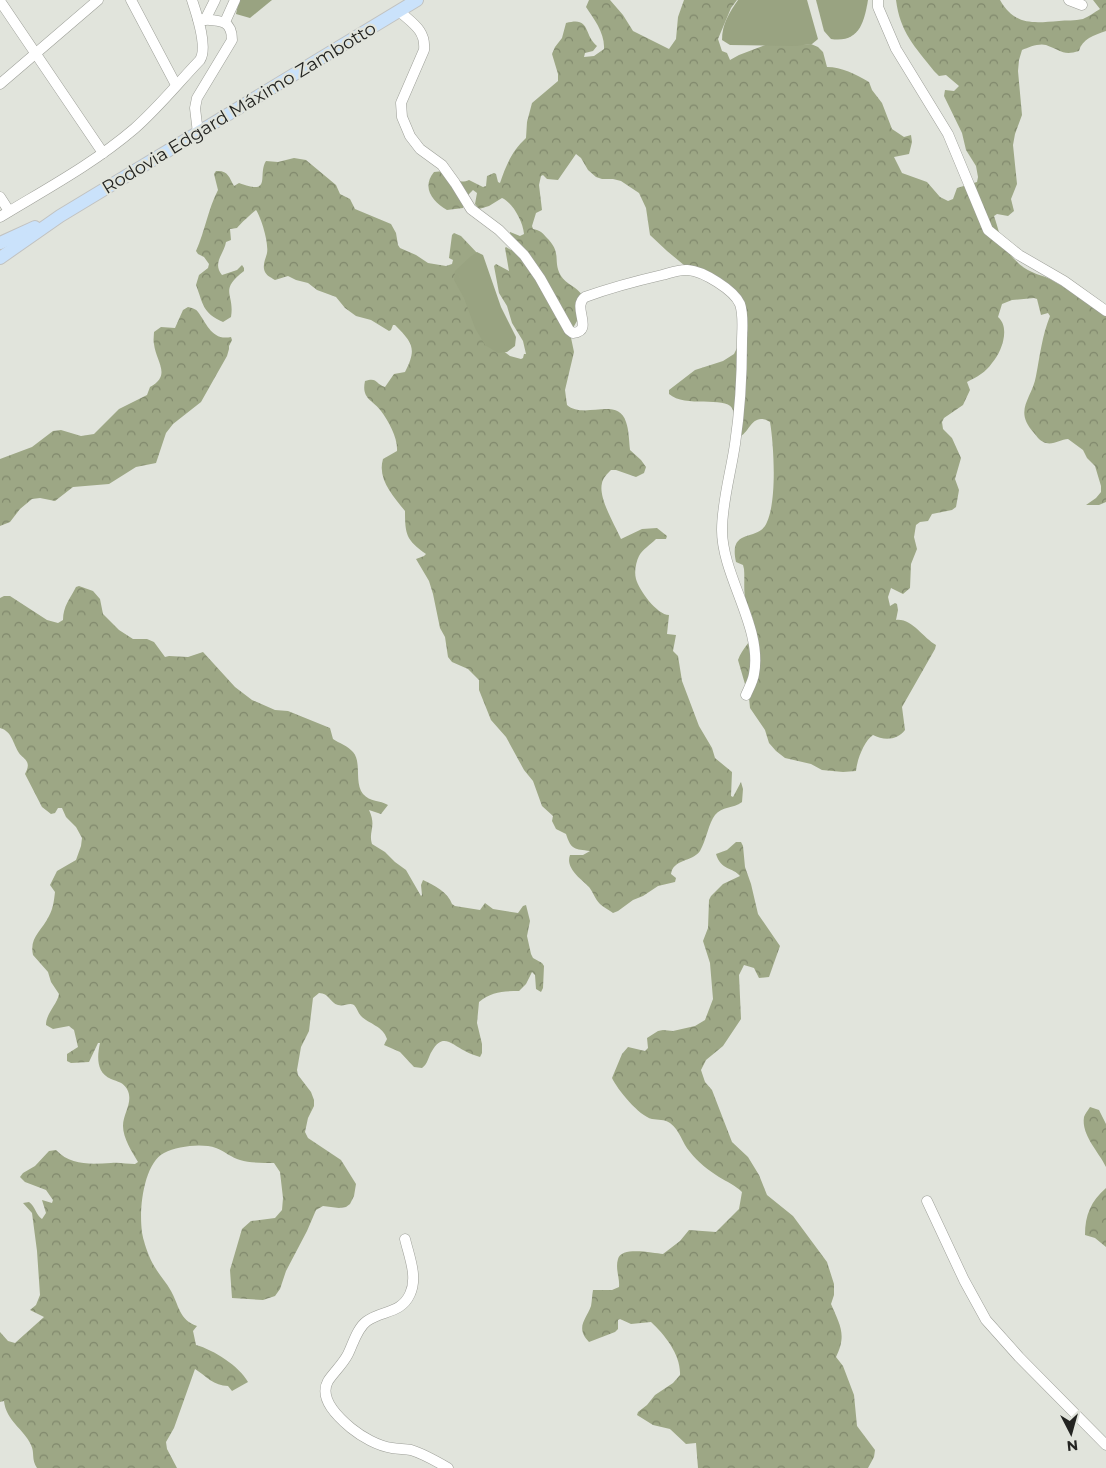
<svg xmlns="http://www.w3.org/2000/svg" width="1106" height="1468" font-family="Montserrat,sans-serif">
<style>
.forest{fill:url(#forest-crowns)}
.water{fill:#99a381}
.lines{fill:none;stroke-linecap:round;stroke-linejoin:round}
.minor-casing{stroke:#9d9f98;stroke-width:11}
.major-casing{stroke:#c1c2c1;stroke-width:14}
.minor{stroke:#fff;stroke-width:10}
.major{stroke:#cae2fb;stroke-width:12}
.labels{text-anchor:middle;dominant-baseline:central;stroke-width:4.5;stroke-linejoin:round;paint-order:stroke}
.street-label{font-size:18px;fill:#232421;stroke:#e1e4dc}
</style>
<defs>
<pattern id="forest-crowns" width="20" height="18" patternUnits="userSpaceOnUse" patternTransform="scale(1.25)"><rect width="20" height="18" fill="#9da785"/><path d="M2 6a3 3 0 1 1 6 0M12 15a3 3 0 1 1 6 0" fill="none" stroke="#80886c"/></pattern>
</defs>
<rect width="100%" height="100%" fill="#e1e4dc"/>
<g class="forest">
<path d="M589 0H610L623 15 633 31 669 49 676 39 678 17 684 0H737L731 8 718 39 722 51 727 53 730 60 739 55 778 40 797 45 811 44 818 47 823 52 827 67C842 67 855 74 869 82L872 90 882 103 892 129 904 137 911 135 912 142 909 154 894 157 902 173 927 182 940 197 948 201 953 199 957 188 977 182 978 177 976 166 966 150 962 133 944 96 945 90 954 91 959 86 946 75 939 76 934 71C915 47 900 32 896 0H1000C1015 26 1033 23 1059 21 1066 20 1075 21 1083 19 1088 17 1095 12 1100 9L1093 0H1106V31C1094 35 1082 39 1079 51 1063 56 1060 50 1046 45 1039 43 1029 47 1022 50L1019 60 1018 71 1022 115 1015 134 1013 145 1017 184 1011 199 1014 211 1008 216 997 214 994 216C998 227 1000 239 1006 249 1012 258 1022 268 1032 272 1038 275 1044 276 1050 279 1068 290 1087 298 1106 307V502L1099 505H1086L1096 498 1101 492V486L1095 466 1087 458 1083 450 1068 439C1061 439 1054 445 1046 443 1041 442 1037 437 1034 433 1013 410 1032 399 1036 376 1040 355 1042 336 1050 316L1048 313 1041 315 1037 299 1034 298 1012 300 1002 304 998 317C1011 328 1001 353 992 363 986 372 977 377 967 382L970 390 963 405 944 418 942 422 943 429 952 438 961 458 955 479 959 490 956 507 952 510 932 514 928 521 920 522 916 525 914 537 917 549 911 564 910 588 903 594 891 588 888 597 890 606 895 603 897 604 898 610 896 620C912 618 923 638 936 645L935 649 902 707 905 730C898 740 884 741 873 735 864 741 857 760 856 771L843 772 822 770 811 764 785 758 776 751 769 743 765 730 750 708 749 698 738 660C742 648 753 641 754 628 755 619 748 610 746 601 743 592 745 579 744 569L743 565 736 562C728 526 759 543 767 522 777 500 774 446 770 422 752 411 750 433 739 437 732 428 737 417 732 408 725 396 685 408 669 394V390L695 370 723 361 734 354 738 346 739 299 690 270 667 251 650 235 646 208 639 193 621 181 613 179H602L596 177 588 170 581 158 576 154 558 180 547 179 543 175 541 176 539 185 542 210 536 213 532 226 533 229C539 230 542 232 546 237 563 253 552 261 561 276 566 284 577 287 582 295L577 321 570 333 574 352 565 390 567 405C584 420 618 396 626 422 629 430 629 441 630 450L641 460 646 467 644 473 636 477 616 470H611C607 474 603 478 602 483 598 498 615 525 621 539L642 529 657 528 667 536 666 539H656C651 544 642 550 639 556 636 562 634 572 636 579 639 590 657 615 669 615L667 634 676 635 673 651 678 656 682 681 699 726 712 748 715 758 732 772 731 796 733 797 741 782 743 789 742 802C733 809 722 806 715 815 709 822 706 841 700 851 692 862 673 859 671 874L676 878 675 882 658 886 643 896 633 900 618 911 613 913C609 910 603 907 600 904 595 899 593 892 589 887 581 879 565 868 570 855H583L590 851C575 849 571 850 566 834L556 829 552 821 553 816 542 806 533 781 524 770 506 737 491 720 479 690V680L468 669 452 662 448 657 445 637 440 628 433 594 429 581 416 559 424 556 426 554C406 540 405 534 405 511 393 496 377 479 383 459L397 451C398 438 389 422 381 411 373 400 361 399 365 381 378 377 375 384 385 387L394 374 405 372C417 349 413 343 395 325H393L391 330 389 331 371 320 356 316 345 308 336 297 317 290 308 283 296 280 288 276 275 280C270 277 265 275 264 269 263 263 266 258 267 253 269 243 261 217 256 210 252 213 240 224 237 228L230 229 231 240 226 242C224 254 212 263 222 275L237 270 242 265 244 268V271C218 291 235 293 231 317L223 322C202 313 203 303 196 285L199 275 208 268 209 264 204 257 198 254 196 251C205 231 208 209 218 190L214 174 216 171C228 170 229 177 234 186L239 183C273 196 257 175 266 161L278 162 294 158 306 160 336 185 340 194 350 199 355 209 391 224 396 233 398 245 400 248 416 255 428 263 446 266 452 264 453 260 449 258 452 235 454 233 461 236 479 255 502 350 510 356 521 359 523 358 524 354H526L523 341 512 323 507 306 499 293 494 266 496 264 509 271 505 248 506 247 511 250 512 249 510 232 520 236 524 234C523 222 513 203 502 198L489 206 479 209 475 204 477 193 473 190 468 195 463 208 447 210C433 202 421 188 434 172L444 171C452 177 458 185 469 180L483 187 486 186 487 176 494 173 496 174 498 182 500 183C506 165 512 151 526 138L527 122 532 103 558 81V74L552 54 555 47 562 38 566 23C591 16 583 34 597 46L593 51 585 53 584 57 594 56 604 49C605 33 594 19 586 7Z"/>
<path d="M188 307C192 308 196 309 198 312 207 324 212 341 231 337L232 340 229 346V349L227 356 201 402 173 424 166 433 156 463 136 467 109 484 73 487 55 501 40 498 32 499 20 509 10 522 0 526V459L32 447 53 431 61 430 81 436 94 434 119 409 147 395 150 387C172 375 156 362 154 344 153 340 154 336 154 332L161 327 175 328 183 310Z"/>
<path d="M79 586 93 591 100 599 103 614 119 630 133 639H147L154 642 165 657 169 656 188 657 203 652 235 687 252 700 275 710 288 711 330 728 333 739C339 743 348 746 353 752 362 762 354 783 363 794 370 802 380 800 388 805L381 814 369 810C377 827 368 831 372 844L385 852 395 862 406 870 421 896 422 895 421 885 423 880C434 885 448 892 452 904L455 906 480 910 485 903 493 909 518 913 523 906 526 905 530 921 527 936 531 954 533 958 542 963 544 966 543 988 541 992 536 989 535 975 532 972 526 984 519 991C503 991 491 992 479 1002L477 1023 482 1044V1053L480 1057C475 1055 470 1054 465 1051 452 1045 443 1032 432 1051 428 1057 428 1064 422 1068L414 1067 400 1052 384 1045 387 1039C383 1026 369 1024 361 1016 358 1013 357 1008 354 1005 349 1002 344 1007 338 1005 330 1003 329 993 319 993L313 998 309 1031 301 1047 297 1070 298 1075 311 1092 314 1100V1106L308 1118 305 1132 308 1138 341 1160 356 1184 354 1196 350 1204 346 1207 339 1208 323 1206 316 1210 307 1231 286 1271 280 1289 275 1296 263 1300 232 1298 230 1270 242 1229 251 1221 275 1218 282 1210 283 1198 280 1172 274 1163C264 1163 250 1163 240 1160 232 1158 224 1151 216 1148 202 1143 178 1146 164 1153 142 1164 137 1220 144 1241 146 1249 151 1262 156 1269 160 1276 167 1283 171 1291 179 1305 179 1320 197 1326L193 1331 196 1345C214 1350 239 1366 248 1382L232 1391 228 1386C214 1386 206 1376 195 1369L174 1428 166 1442 167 1449 177 1468H37C31 1459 35 1453 31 1445 24 1429 6 1421 4 1401L0 1402V1332L8 1341 15 1343 44 1317 30 1310 36 1305 40 1295 37 1251 32 1213 23 1203 29 1202C35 1206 36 1215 42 1219L46 1213 42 1200 52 1203 53 1200 46 1190 25 1182 20 1177 23 1173 35 1166 49 1151 56 1150C71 1166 91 1164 111 1163 119 1162 127 1164 135 1164L138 1162C132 1152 123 1138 123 1126 123 1113 134 1102 127 1089 123 1082 118 1082 111 1079 96 1073 97 1056 100 1043H98L89 1062 71 1063 67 1061V1054L78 1047 74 1030 69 1026 53 1029 46 1025C46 1013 57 1005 59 994L51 982 48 972 33 955C29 937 42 931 49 916 53 909 54 901 55 892L50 885 57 871 76 860 81 846 82 838 76 827 66 817 62 808H58L55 813 51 814 42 807 25 774C27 770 29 766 27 762 26 759 21 756 19 753 13 744 12 731 0 728V598L4 596H10L47 620 58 623 63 620C63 606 70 599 76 587Z"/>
<path d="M736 842H741L743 846 745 867 751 884 758 914 780 946 769 977 759 978 754 968 744 965 739 975 741 1019 723 1046 706 1060 701 1070 705 1082 712 1090 732 1142 748 1157 759 1175 767 1195 793 1216 827 1262 834 1284V1295L831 1304C840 1325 847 1335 836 1357L843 1366 854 1395 857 1426 875 1450 874 1457 868 1468H698L696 1443 686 1444 670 1429 653 1425 637 1415 638 1412 647 1405 655 1395 673 1383 680 1375C681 1355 665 1335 651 1322L631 1324 620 1319 618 1320V1329L615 1332 589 1342C575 1327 586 1320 591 1306 592 1301 592 1295 593 1290H612L619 1287C620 1278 615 1269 618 1259 621 1246 653 1253 663 1254L680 1241 689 1230 716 1232 739 1209 742 1192C735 1185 727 1182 719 1177 708 1170 698 1162 690 1152 682 1143 680 1130 670 1123 664 1119 658 1120 652 1119 639 1116 617 1089 612 1078L622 1054 628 1047 645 1051 648 1048 647 1038 658 1031 663 1030 673 1031 695 1026 705 1020 713 999 710 963 703 941 708 928 709 900 711 896 723 884 740 876C733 867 721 871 716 854L727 850Z"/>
<path d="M1090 1107 1099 1110 1106 1124V1167C1099 1152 1081 1135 1084 1117 1085 1114 1088 1110 1090 1107Z"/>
<path d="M1106 1188V1247L1095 1238 1085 1235C1085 1215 1091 1201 1106 1188Z"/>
</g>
<g class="water">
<polygon points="239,0 272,0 250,18 236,14"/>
<path d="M738 0H807L818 39 812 44 795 46 730 45 722 40C722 24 729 13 738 0Z"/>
<path d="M816 0H868C864 23 859 43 831 39L824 31Z"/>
<polygon points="477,252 483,255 501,307 516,337 515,346 507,352 498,353 485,345 475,328 464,298 454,280 455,271 470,257"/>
</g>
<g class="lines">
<defs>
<g id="minor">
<polyline points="131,0 176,85"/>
<polyline points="878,0 878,7 896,49 948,134 988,230 1019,255 1064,281 1106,311"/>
<polyline points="1069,0 1082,5"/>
<polyline points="0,1 103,153"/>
<path d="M399 11C412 23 426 30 424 50L401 103 402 117 410 136 420 149 442 165 455 183 471 209 499 230 524 255 540 278 569 330 573 333C595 331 571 307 585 297 610 288 636 281 662 275 670 273 679 269 688 270 703 271 734 290 740 304 744 315 742 330 742 342 742 376 740 411 735 444 731 472 722 502 722 530 722 576 763 628 754 674 753 681 749 688 746 695"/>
<polyline points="205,20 215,0"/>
<polyline points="225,22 235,0"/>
<polyline points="0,84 98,0"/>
<path d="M198 133 195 108 197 98 232 40C232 17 216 21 198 19"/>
<polyline points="0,197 9,211"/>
<path d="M0 217C46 189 93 164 134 129 158 108 178 83 200 60 208 47 197 15 192 0"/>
<polyline points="927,1201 964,1280 986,1320 1019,1357 1106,1445"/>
<path d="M405 1239C409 1256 418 1277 410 1294 401 1314 382 1310 367 1321 357 1328 353 1344 348 1354 343 1364 334 1372 328 1381 318 1399 339 1418 351 1428 362 1437 378 1446 392 1448 398 1449 405 1449 411 1450 424 1454 436 1461 448 1468"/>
</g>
<g id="major">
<polyline points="0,243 35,227"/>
<polyline points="0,258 60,216 417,0"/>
</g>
</defs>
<use href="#minor" class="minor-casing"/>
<use href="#major" class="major-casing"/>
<use href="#minor" class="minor"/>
<use href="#major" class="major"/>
</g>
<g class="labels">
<g class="street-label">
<text transform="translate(239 108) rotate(-31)">Rodovia Edgard Máximo Zambotto</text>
</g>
</g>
<g transform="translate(1071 1433) rotate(174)" stroke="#e1e4dc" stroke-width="4" paint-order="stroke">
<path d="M0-4L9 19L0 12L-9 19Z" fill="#232421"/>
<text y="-8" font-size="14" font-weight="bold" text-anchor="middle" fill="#232421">N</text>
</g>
</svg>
